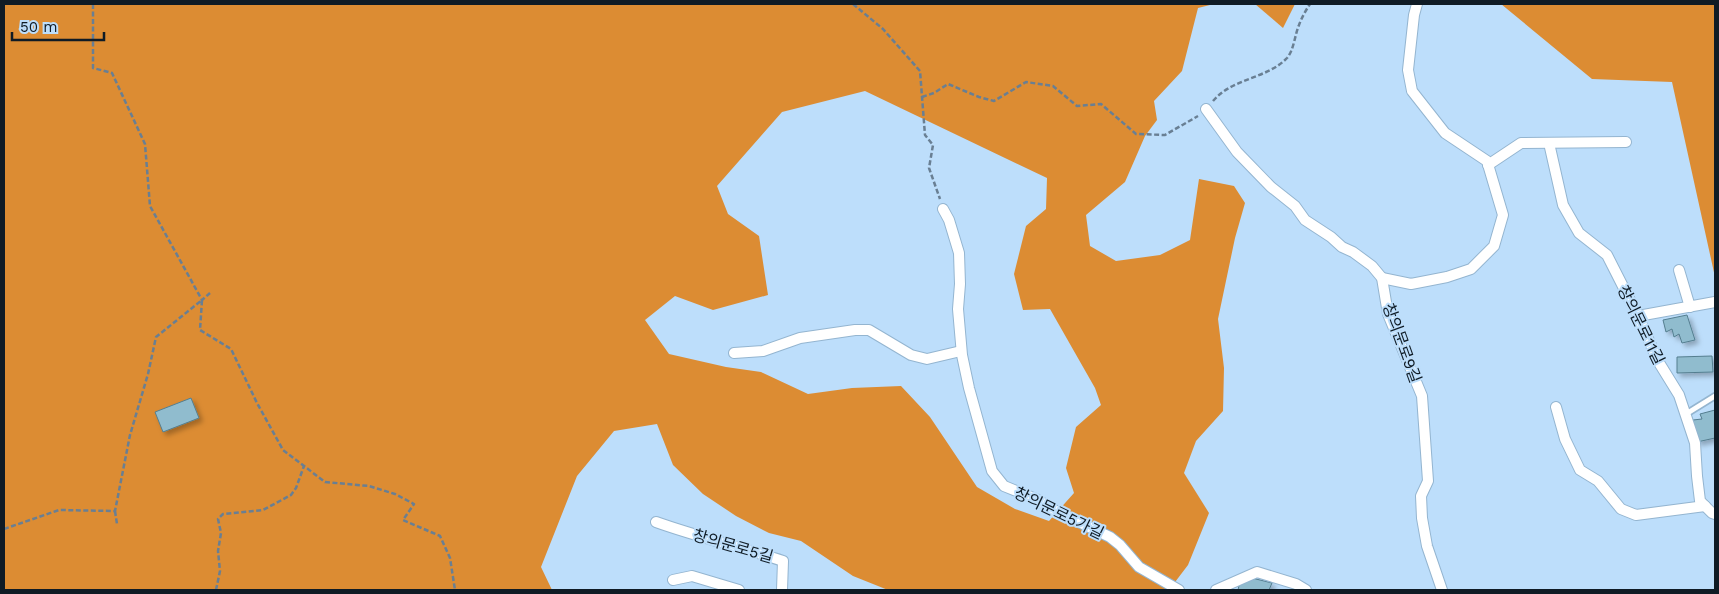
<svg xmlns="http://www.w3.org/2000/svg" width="1719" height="594" font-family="'Work Sans','Noto Sans KR',sans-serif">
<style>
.forest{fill:#dc8c33;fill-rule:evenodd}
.building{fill:#90bcce;stroke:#547e8f;filter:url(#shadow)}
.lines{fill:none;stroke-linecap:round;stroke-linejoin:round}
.service-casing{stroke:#94b5d0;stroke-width:8}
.minor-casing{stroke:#94b5d0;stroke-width:12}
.path{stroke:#697f93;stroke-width:2.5;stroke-dasharray:5 2.5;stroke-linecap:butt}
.service{stroke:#fff;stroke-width:5}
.minor{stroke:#fff;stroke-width:10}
.labels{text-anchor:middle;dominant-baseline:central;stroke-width:4;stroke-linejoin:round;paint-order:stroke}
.street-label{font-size:16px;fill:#0f1b25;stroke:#bddefb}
</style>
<defs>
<filter id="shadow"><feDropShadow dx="3.5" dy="3.5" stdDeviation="2.5" flood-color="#0004"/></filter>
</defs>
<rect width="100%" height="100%" fill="#bddefb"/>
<g class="forest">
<path d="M4 4H1214L1198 8 1182 71 1154 101 1157 120 1145 136 1125 182 1086 215 1090 246 1116 261 1160 255 1190 240 1199 179 1234 186 1245 203 1235 238 1218 319 1224 368 1223 411 1196 441 1184 473 1209 513 1188 565 1169 590H888L853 576 801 541 769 533 736 516 703 494 673 465 657 424 614 431 577 476 541 567 552 590H4ZM865 91 1047 178 1046 209 1026 226 1014 274 1023 310 1050 309 1095 388 1101 405 1076 427 1066 468 1074 493 1049 521 1015 509 977 487 930 417 901 386 852 388 808 394 761 372 726 367 669 354 645 320 675 296 713 310 768 295 759 236 728 214 717 186 782 112Z"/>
<polygon points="1255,4 1295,4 1283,28"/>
<polygon points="1501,4 1715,4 1715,277 1672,82 1592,79"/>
</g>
<g class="building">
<polygon points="1687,315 1695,340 1682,343 1679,334 1674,337 1672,329 1666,332 1663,320"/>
<polygon points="1712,356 1713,372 1677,373 1677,357"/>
<polygon points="191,398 199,418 163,432 155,412"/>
<polygon points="1715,410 1715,438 1697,442 1693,420 1702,419 1700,414"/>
<polygon points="1252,578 1272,583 1269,590 1238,590 1240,581"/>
</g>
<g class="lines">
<defs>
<polyline id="service" points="1686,414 1715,396"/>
<g id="minor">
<polyline points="1206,109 1237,152 1271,187 1295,206 1305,220 1331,237 1342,247 1353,252 1372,266 1382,278 1388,314 1422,396 1428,481 1421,496 1422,518 1427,546 1442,590"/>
<polyline points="1549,143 1563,205 1579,233 1607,255 1638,316 1658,361 1679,395 1695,443 1697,476 1700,501 1712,513 1715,514"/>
<polyline points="1488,165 1521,143 1626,142"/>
<polyline points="943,209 949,220 959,253 960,284 958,309 962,355 969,388 992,471 1004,486 1036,499 1056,511 1110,537 1120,545 1139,567 1179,590"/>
<polyline points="1679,270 1690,307"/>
<polyline points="1382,278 1411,284 1447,277 1471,269 1494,246 1503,215 1487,161 1445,133 1412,91 1408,70 1414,15 1417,4"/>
<polyline points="1638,316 1715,302"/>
<polyline points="734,353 763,351 800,338 855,330 869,330 911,355 927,359 961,351"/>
<polyline points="1556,407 1565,439 1580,470 1598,481 1621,509 1636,515 1705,506"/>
<path d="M656 522C698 537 741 547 783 561L782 590"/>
<polyline points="673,580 692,576 739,590"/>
<polyline points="1216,590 1257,572 1296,584 1306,590"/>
</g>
</defs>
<use href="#service" class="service-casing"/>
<use href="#minor" class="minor-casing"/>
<g class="path">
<polyline points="93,4 93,68 112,73 145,144 150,206 202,300 210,293"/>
<polyline points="853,4 883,29 920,71 925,135 933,145 929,168 940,199"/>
<polyline points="922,97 934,93 948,84 979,97 994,101 1026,82 1053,86 1077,106 1101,104 1136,134 1165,135 1198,116"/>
<path d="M1213 101C1232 78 1267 79 1287 58 1294 50 1295 34 1299 25 1302 17 1306 10 1310 4"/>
<polyline points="115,511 117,524"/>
<polyline points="4,529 59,510 115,511 130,435 148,374 156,337 202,300 200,330 231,349 257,403 283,450 325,482 369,486 395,494 414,504 403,520 440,536 450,558 455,590"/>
<polyline points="216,590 220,571 218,551 221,533 218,519 223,514 263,510 291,495 296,488 304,466"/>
</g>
<use href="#service" class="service"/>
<use href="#minor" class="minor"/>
</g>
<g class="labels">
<g class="street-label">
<text transform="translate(1641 325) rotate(64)">창의문로11길</text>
<text transform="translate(1402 343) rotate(70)">창의문로9길</text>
<text transform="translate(1059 513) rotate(26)">창의문로5가길</text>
<text transform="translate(733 546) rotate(16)">창의문로5길</text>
</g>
</g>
<rect width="1719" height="594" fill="none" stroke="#0f1b25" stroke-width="10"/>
<path d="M12 32v8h92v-8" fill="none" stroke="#0f1b25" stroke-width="2.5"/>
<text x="20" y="32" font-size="15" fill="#0f1b25" stroke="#bddefb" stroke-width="4" paint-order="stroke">50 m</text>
</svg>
